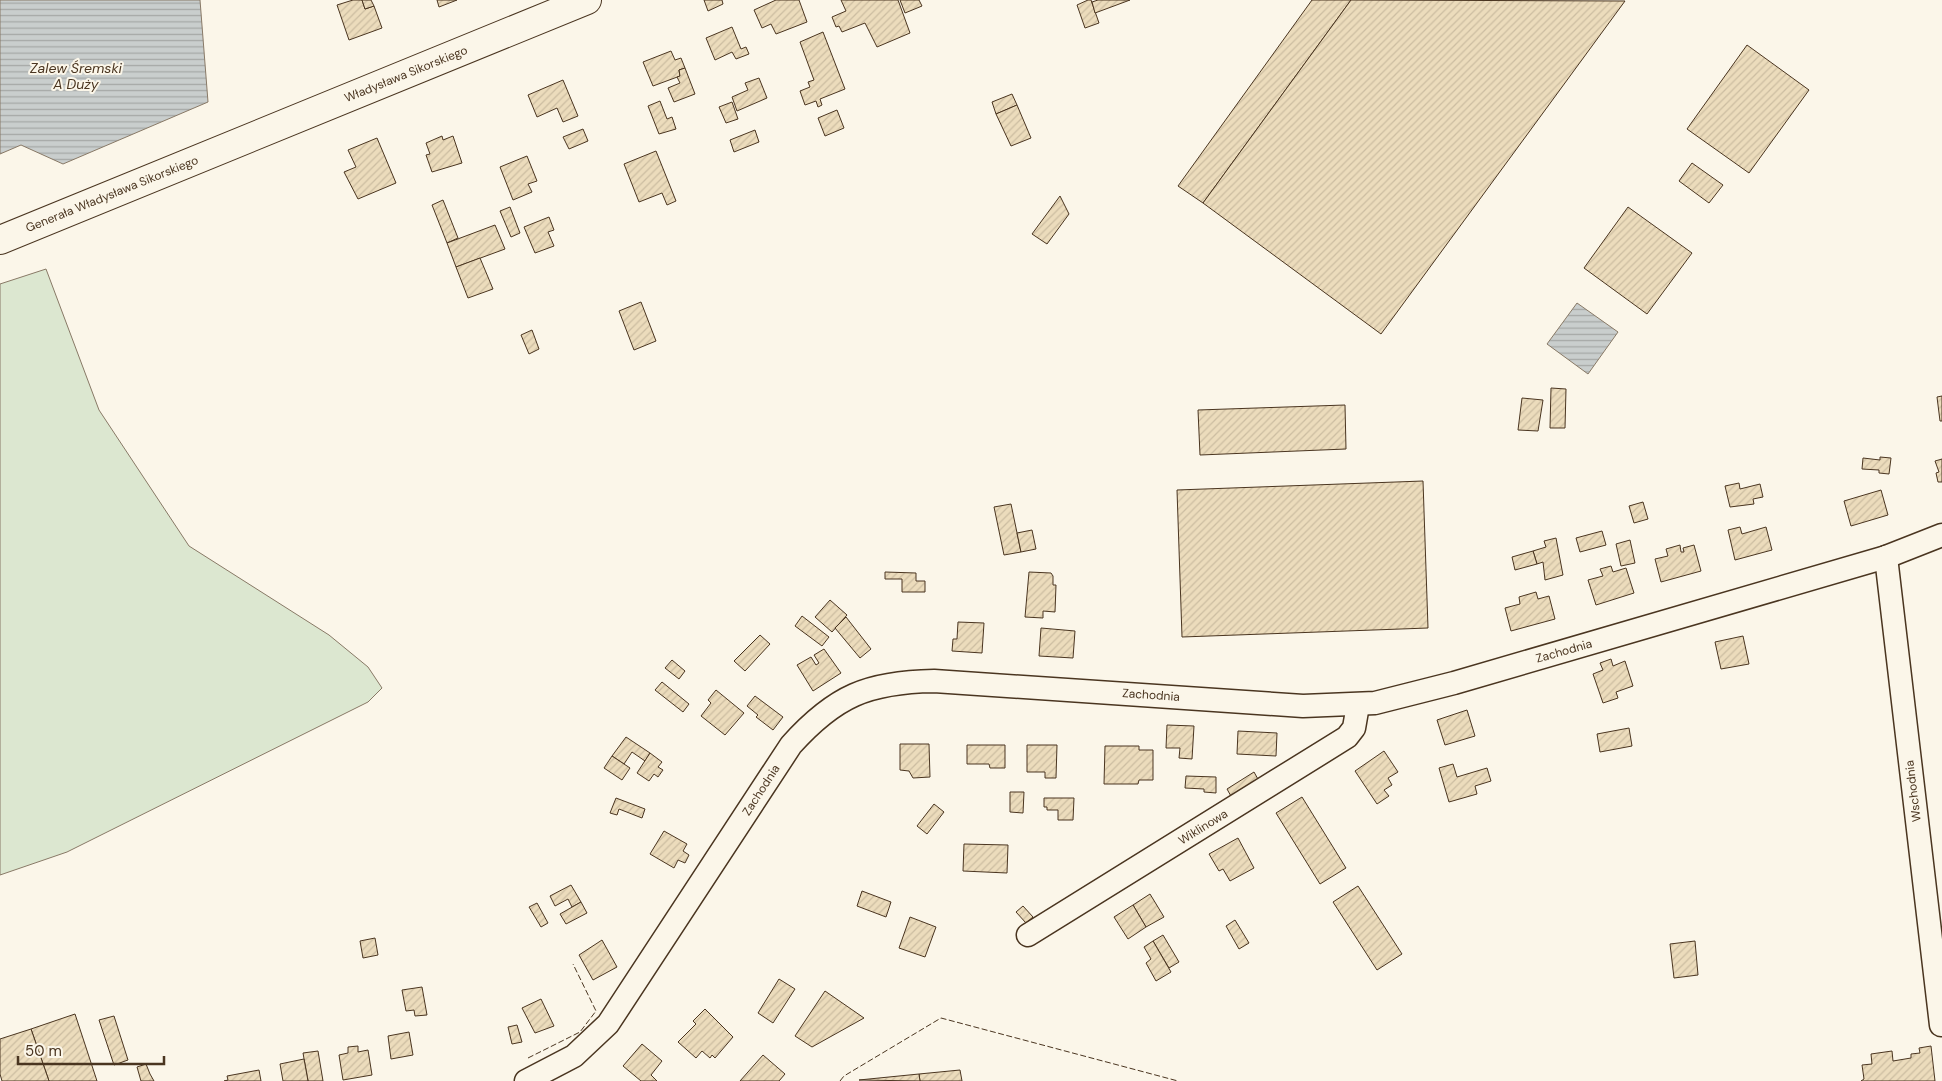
<svg xmlns="http://www.w3.org/2000/svg" width="1942" height="1081" font-family="'DM Sans',sans-serif">
<style>
.green{fill:#dce7d0;stroke:#887966}
.water{fill:url(#water-rules);stroke:#887966}
.building{fill:url(#building-hatch);stroke:#4a3520}
.lines{fill:none;stroke-linecap:round;stroke-linejoin:round}
.minor-casing{stroke:#4a3520;stroke-width:25}
.major-casing{stroke:#4a3520;stroke-width:30}
.minor{stroke:#fbf6e9;stroke-width:22}
.major{stroke:#fbf6e9;stroke-width:28}
.fence{stroke:#4a3520;stroke-width:1;stroke-dasharray:6 2.5;stroke-linecap:butt}
.labels{text-anchor:middle;dominant-baseline:central;stroke-width:4;stroke-linejoin:round;paint-order:stroke}
.street-label{font-size:12px;fill:#4a3520;stroke:#fbf6e9}
.water-label{font-size:14px;font-style:italic;fill:#4a3520;stroke:#fbf6e9}
</style>
<defs>
<pattern id="water-rules" width="6" height="5" patternUnits="userSpaceOnUse" patternTransform="scale(1.25)"><rect width="6" height="5" fill="#c9cecd"/><path d="M0 2.5h6" fill="none" stroke="#a5a8a6"/></pattern>
<pattern id="building-hatch" width="6" height="6" patternUnits="userSpaceOnUse" patternTransform="scale(1.25)"><rect width="6" height="6" fill="#ecdcbc"/><path d="M-1 1l2-2M0 6l6-6M5 7l2-2" fill="none" stroke="#ccbda1"/></pattern>
</defs>
<rect width="100%" height="100%" fill="#fbf6e9"/>
<polygon class="green" points="46,269 99,410 189,546 329,635 368,667 382,688 368,702 67,852 0,875 0,284"/>
<g class="water">
<polygon points="0,0 200,0 208,102 63,164 21,145 0,154"/>
<polygon points="1577,303 1618,332 1588,374 1547,344"/>
</g>
<g class="building">
<polygon points="353,0 362,0 365,9 374,6 382,28 349,40 337,5"/>
<polygon points="362,0 371,0 374,6 365,9"/>
<polygon points="437,0 457,0 439,7"/>
<polygon points="704,0 722,0 723,4 708,11"/>
<polygon points="776,0 799,0 807,22 776,34 771,24 762,28 754,10"/>
<polygon points="841,0 898,0 910,33 877,47 865,23 842,32 839,26 836,27 832,17 846,11"/>
<polygon points="900,0 919,0 922,6 905,13"/>
<polygon points="1088,0 1091,0 1099,23 1085,28 1077,5"/>
<polygon points="1098,0 1130,0 1095,13 1092,2"/>
<polygon points="1312,0 1351,0 1203,203 1178,186"/>
<polygon points="1351,0 1625,1 1381,334 1203,203"/>
<polygon points="732,27 741,49 746,47 749,54 736,59 732,52 715,60 706,38"/>
<polygon points="823,32 845,89 820,99 822,105 818,107 816,101 805,105 800,91 810,87 808,82 814,80 800,42"/>
<polygon points="1747,45 1809,90 1749,173 1687,129"/>
<polygon points="671,51 675,60 681,58 685,68 679,70 680,76 653,86 643,62"/>
<polygon points="685,68 695,94 674,102 668,88 680,83 677,77 680,76 679,70"/>
<polygon points="759,78 767,98 737,111 732,97 748,90 745,83"/>
<polygon points="563,80 578,116 563,122 557,108 537,117 528,95"/>
<polygon points="1012,94 1017,105 996,114 992,102"/>
<polygon points="660,101 667,119 672,117 676,129 659,134 648,106"/>
<polygon points="732,102 738,119 726,123 719,107"/>
<polygon points="1017,105 1031,138 1011,146 996,114"/>
<polygon points="837,110 844,128 825,136 818,118"/>
<polygon points="583,129 588,141 569,149 563,137"/>
<polygon points="755,130 759,142 734,152 730,140"/>
<polygon points="442,136 443,140 453,136 462,163 432,172 426,155 430,154 426,143"/>
<polygon points="377,138 396,183 358,199 344,172 356,167 348,150"/>
<polygon points="656,151 676,201 667,205 662,193 639,202 624,164"/>
<polygon points="527,156 537,181 528,184 532,192 513,200 500,167"/>
<polygon points="1692,163 1723,185 1709,203 1679,181"/>
<polygon points="1060,196 1069,214 1047,244 1032,234"/>
<polygon points="443,200 458,238 447,243 432,205"/>
<polygon points="510,207 520,233 511,237 500,211"/>
<polygon points="1628,207 1692,253 1647,314 1584,268"/>
<polygon points="549,217 554,230 548,232 554,246 535,253 524,227"/>
<polygon points="495,225 505,249 456,267 447,243"/>
<polygon points="480,258 493,289 468,298 456,267"/>
<polygon points="641,302 656,341 634,350 619,311"/>
<polygon points="532,330 539,349 529,354 521,335"/>
<polygon points="1551,388 1566,389 1565,428 1550,428"/>
<polygon points="1942,396 1942,421 1940,421 1937,397"/>
<polygon points="1522,398 1543,400 1538,431 1518,430"/>
<polygon points="1345,405 1346,449 1200,455 1198,410"/>
<polygon points="1880,457 1891,458 1889,474 1879,473 1879,470 1862,469 1863,458 1880,460"/>
<polygon points="1942,459 1942,482 1938,482 1936,473 1939,472 1935,461"/>
<polygon points="1423,481 1428,628 1182,637 1177,490"/>
<polygon points="1739,483 1740,489 1760,484 1763,497 1753,499 1754,504 1730,507 1725,486"/>
<polygon points="1881,490 1888,515 1851,526 1844,501"/>
<polygon points="1643,502 1648,519 1634,523 1629,506"/>
<polygon points="1011,504 1021,552 1004,555 994,507"/>
<polygon points="1740,527 1742,534 1766,527 1772,550 1735,560 1728,530"/>
<polygon points="1032,530 1036,549 1021,552 1017,533"/>
<polygon points="1602,531 1606,545 1580,552 1576,538"/>
<polygon points="1556,538 1563,575 1545,580 1543,562 1537,564 1533,551 1546,547 1544,541"/>
<polygon points="1630,540 1635,563 1621,566 1616,544"/>
<polygon points="1680,545 1681,552 1684,552 1683,548 1694,545 1701,571 1661,582 1655,559 1668,556 1666,549"/>
<polygon points="1533,551 1537,564 1515,570 1512,557"/>
<polygon points="1611,566 1613,572 1626,568 1634,593 1596,605 1588,580 1603,576 1600,569"/>
<polygon points="885,572 916,573 916,581 925,581 925,592 902,592 902,579 885,579"/>
<polygon points="1029,572 1051,573 1053,576 1053,585 1056,585 1055,612 1043,611 1043,618 1025,617"/>
<polygon points="1536,592 1538,599 1549,596 1555,619 1511,631 1505,608 1520,604 1519,597"/>
<polygon points="830,600 847,615 832,632 815,617"/>
<polygon points="802,616 829,637 822,646 795,626"/>
<polygon points="846,617 871,649 860,658 835,628"/>
<polygon points="958,622 984,623 982,653 952,651 953,639 957,639"/>
<polygon points="1041,628 1075,631 1073,658 1039,656"/>
<polygon points="760,635 770,644 745,671 734,661"/>
<polygon points="1743,636 1749,664 1721,669 1715,642"/>
<polygon points="824,649 841,673 813,691 797,665 811,657 816,665 819,663 814,655"/>
<polygon points="1611,659 1613,666 1625,661 1633,686 1616,692 1618,698 1603,703 1593,674 1603,670 1600,663"/>
<polygon points="672,660 685,671 679,679 665,668"/>
<polygon points="662,682 689,704 683,712 655,690"/>
<polygon points="716,690 744,713 725,735 701,716 711,703 708,700"/>
<polygon points="755,696 783,717 773,730 756,717 758,715 747,706"/>
<polygon points="1467,710 1475,736 1445,745 1437,720"/>
<polygon points="1167,725 1194,726 1192,759 1179,758 1180,748 1166,748"/>
<polygon points="1629,728 1632,746 1600,752 1597,734"/>
<polygon points="1238,731 1277,733 1276,756 1237,754"/>
<polygon points="626,737 650,753 645,761 632,752 624,764 612,756"/>
<polygon points="900,744 929,744 930,777 913,778 909,771 900,770"/>
<polygon points="967,745 1005,745 1005,768 990,768 989,764 967,764"/>
<polygon points="1027,745 1057,745 1056,778 1045,778 1045,772 1027,772"/>
<polygon points="1105,746 1139,746 1139,750 1153,750 1153,780 1139,780 1138,784 1104,784"/>
<polygon points="1384,751 1398,772 1388,778 1392,785 1384,790 1389,796 1377,804 1355,771"/>
<polygon points="650,753 662,762 658,767 663,770 658,777 654,774 649,781 637,773"/>
<polygon points="612,756 630,768 622,780 604,768"/>
<polygon points="1453,764 1457,777 1487,768 1491,781 1475,786 1477,794 1449,802 1439,768"/>
<polygon points="1254,772 1259,781 1232,798 1227,789"/>
<polygon points="1186,776 1216,777 1216,793 1204,792 1204,789 1185,788"/>
<polygon points="1010,792 1024,792 1023,813 1010,812"/>
<polygon points="1302,797 1346,868 1320,884 1276,813"/>
<polygon points="616,798 645,809 642,818 619,809 617,815 610,813"/>
<polygon points="1044,798 1074,798 1073,820 1058,820 1058,810 1047,810 1047,807 1044,807"/>
<polygon points="934,804 944,812 927,834 917,826"/>
<polygon points="664,831 687,844 683,851 689,855 685,863 678,860 674,868 650,854"/>
<polygon points="1238,838 1254,868 1230,881 1223,869 1219,871 1209,854"/>
<polygon points="964,844 1008,845 1007,873 963,871"/>
<polygon points="571,885 581,902 572,907 568,899 555,906 550,896"/>
<polygon points="1358,886 1402,954 1377,970 1333,902"/>
<polygon points="862,891 891,902 886,917 857,906"/>
<polygon points="1150,894 1164,917 1146,927 1133,905"/>
<polygon points="581,902 587,913 566,924 560,914"/>
<polygon points="537,903 548,923 541,927 529,907"/>
<polygon points="1133,905 1146,927 1128,939 1114,917"/>
<polygon points="1023,906 1033,917 1026,923 1016,912"/>
<polygon points="910,917 936,927 925,957 899,948"/>
<polygon points="1235,920 1249,943 1239,949 1226,926"/>
<polygon points="1163,935 1179,962 1169,968 1153,941"/>
<polygon points="375,938 378,955 363,958 360,941"/>
<polygon points="602,940 617,967 593,980 579,955"/>
<polygon points="1153,941 1171,972 1156,981 1146,963 1151,959 1144,947"/>
<polygon points="1695,941 1698,975 1674,978 1670,944"/>
<polygon points="779,979 795,989 773,1023 758,1013"/>
<polygon points="422,987 427,1015 415,1016 414,1010 406,1011 402,990"/>
<polygon points="825,991 864,1018 812,1047 795,1036"/>
<polygon points="541,999 554,1026 535,1033 522,1008"/>
<polygon points="705,1009 733,1037 715,1058 712,1055 710,1058 702,1051 696,1058 678,1042 696,1024 693,1021"/>
<polygon points="75,1014 97,1081 49,1081 31,1029"/>
<polygon points="114,1016 128,1060 114,1065 99,1020"/>
<polygon points="517,1025 522,1042 512,1044 508,1027"/>
<polygon points="31,1029 49,1081 2,1081 0,1074 0,1039"/>
<polygon points="409,1032 413,1055 391,1059 388,1036"/>
<polygon points="642,1044 662,1061 651,1075 657,1081 641,1081 623,1066"/>
<polygon points="358,1046 358,1052 368,1050 372,1075 343,1080 339,1055 348,1053 348,1047"/>
<polygon points="1931,1046 1935,1081 1861,1081 1864,1079 1862,1065 1872,1064 1871,1054 1892,1051 1893,1061 1911,1058 1911,1054 1920,1053 1919,1048"/>
<polygon points="318,1051 323,1081 308,1081 303,1053"/>
<polygon points="763,1055 785,1074 779,1081 740,1081"/>
<polygon points="304,1059 308,1081 283,1081 280,1064"/>
<polygon points="146,1064 150,1074 154,1081 141,1081 137,1067"/>
<polygon points="259,1070 261,1081 224,1081 228,1080 227,1076"/>
<polygon points="960,1070 962,1081 920,1081 919,1074"/>
<polygon points="919,1074 920,1081 859,1080"/>
</g>
<g class="lines">
<defs>
<g id="minor">
<polyline points="1886,557 1941,1025"/>
<polyline points="1028,935 1347,737 1354,728 1358,705"/>
<path d="M526 1081 574 1056 608 1024 791 745C835 696 868 682 934 681L1303 706 1375 703 1454 683 1886 557 1942 535"/>
</g>
<polyline id="major" points="0,240 587,0"/>
</defs>
<use href="#minor" class="minor-casing"/>
<use href="#major" class="major-casing"/>
<use href="#minor" class="minor"/>
<use href="#major" class="major"/>
<g class="fence">
<polyline points="528,1058 580,1032 596,1011 573,964"/>
<polyline points="840,1081 844,1076 941,1018 1178,1081"/>
</g>
</g>
<g class="labels">
<g class="street-label">
<text transform="translate(406 74) rotate(-22)">Władysława Sikorskiego</text>
<text transform="translate(112 194) rotate(-22)">Generała Władysława Sikorskiego</text>
<text transform="translate(1564 651) rotate(-16)">Zachodnia</text>
<text transform="translate(1151 695) rotate(4)">Zachodnia</text>
<text transform="translate(761 790) rotate(-57)">Zachodnia</text>
<text transform="translate(1913 791) rotate(-97)">Wschodnia</text>
<text transform="translate(1203 827) rotate(-32)">Wiklinowa</text>
</g>
<g class="water-label">
<text x="76" y="68">Zalew Śremski<tspan x="76" dy="16">A Duży</tspan></text>
</g>
</g>
<path d="M18 1056v8h146v-8" fill="none" stroke="#4a3520" stroke-width="2.5"/>
<text x="25" y="1056" font-size="15" fill="#4a3520" stroke="#fbf6e9" stroke-width="4" paint-order="stroke">50 m</text>
</svg>
